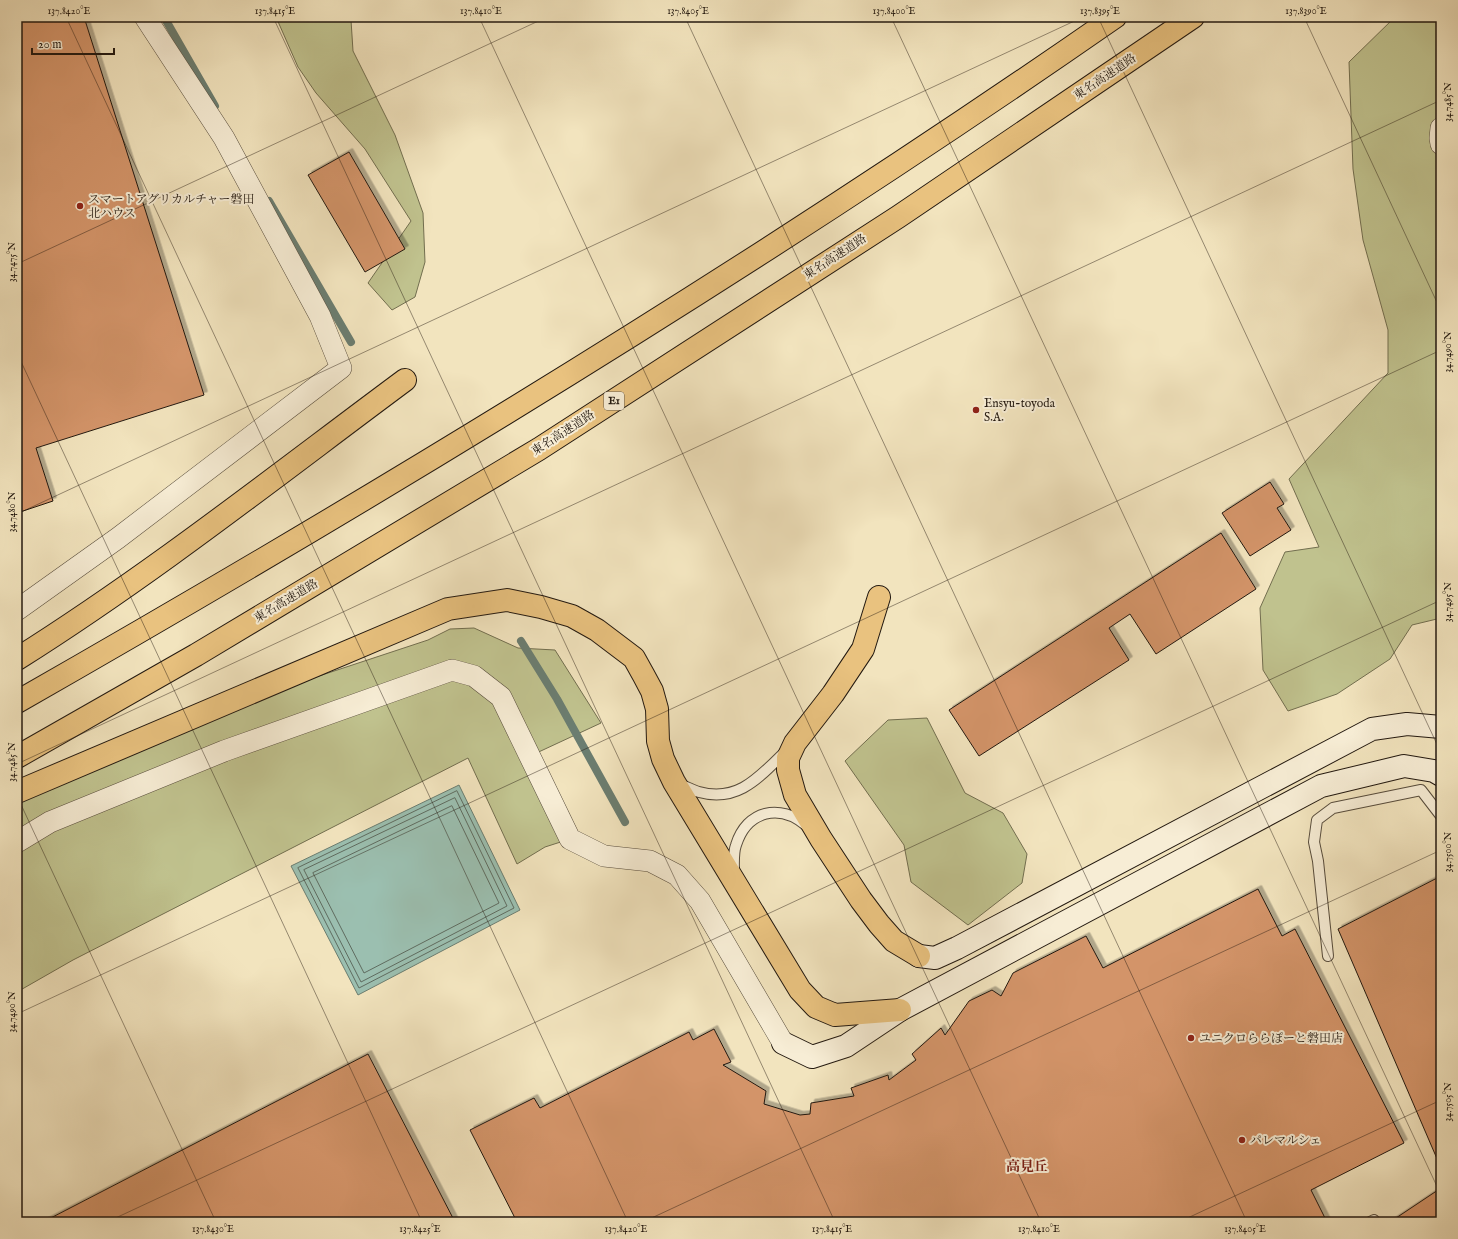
<svg xmlns="http://www.w3.org/2000/svg" width="1458" height="1239" font-family="'IM FELL English','Noto Serif JP',serif">
<style>
.green{fill:#c0c28e;stroke:#726e4f}
.water{fill:#9bbfb0;stroke:#6b7d70}
.lines{fill:none;stroke-linecap:round;stroke-linejoin:round}
.shore{stroke:#5f6c60;stroke-width:1}
.stream{stroke:#6b7d70;stroke-width:8}
.building{fill:#d39469;stroke:#231910;filter:url(#shadow)}
.lane-casing{stroke:#574c3c;stroke-width:12}
.street-casing{stroke:#574c3c;stroke-width:22}
.secondary-casing{stroke:#231910;stroke-width:24}
.highway-casing{stroke:#231910;stroke-width:24}
.lane{stroke:#f7edd5;stroke-width:10}
.street{stroke:#f7edd5;stroke-width:21}
.secondary{stroke:#f7edd5;stroke-width:22}
.highway{stroke:#e9c27f;stroke-width:22}
.ticks{fill:none;stroke:#231910;stroke-width:1;stroke-opacity:0.45}
.poi-dot{fill:#8f2418;stroke:#f7edd5;stroke-width:1.5}
.labels{text-anchor:middle;dominant-baseline:central;stroke-width:4;stroke-linejoin:round;paint-order:stroke}
.shield{fill:#f7edd5;stroke:#63594b;stroke-width:1}
.shield-label{font-size:11px;font-weight:bold;fill:#231910}
.street-label{font-size:12px;fill:#231910;stroke:#f7edd5}
.poi-label{font-size:12px;fill:#231910;stroke:#f7edd5;text-anchor:start}
.quarter-label{font-size:14px;font-weight:bold;fill:#7a1f14;stroke:#f7edd5}
.neatline{fill:none;stroke:#231910;stroke-width:1.5}
.ticks-label{font-size:10px;text-anchor:middle;fill:#231910}
</style>
<defs>
<filter id="shadow"><feDropShadow dx="3.5" dy="-3.5" stdDeviation="0" flood-color="#0004"/></filter>
</defs>
<rect width="100%" height="100%" fill="#f2e4be"/>
<filter id="stains"><feTurbulence type="fractalNoise" baseFrequency=".005" numOctaves="4"/><feColorMatrix values="0 0 0 0 .2 0 0 0 0 .09 0 0 0 0 .02 0 0 0 .5 -.17"/></filter>
<radialGradient id="worn" r=".72"><stop offset=".6" stop-color="#630" stop-opacity="0"/><stop offset="1" stop-color="#630" stop-opacity=".3"/></radialGradient>
<g class="green">
<polygon points="276,17 353,17 351,20 353,51 395,135 423,213 425,262 415,297 392,310 368,283 411,221 365,149 316,93 298,67"/>
<polygon points="1395,17 1441,17 1441,618 1412,625 1390,659 1337,694 1288,711 1263,670 1260,608 1285,552 1319,547 1289,479 1388,373 1388,330 1363,240 1353,169 1349,62"/>
<polygon points="474,628 518,648 555,650 601,723 530,756 570,839 545,847 517,864 468,758 73,960 17,992 17,800 192,718 428,640 450,629"/>
<polygon points="927,718 965,793 1003,813 1027,854 1022,883 968,925 911,882 904,845 845,761 888,720"/>
</g>
<polygon class="water" points="459,785 520,910 358,995 291,866"/>
<g class="lines">
<g class="shore">
<polygon points="457,791 514,908 359,988 298,868"/>
<polygon points="455,798 507,906 361,982 304,870"/>
<polygon points="452,806 499,903 364,973 313,873"/>
</g>
<g class="stream">
<polyline points="164,17 215,106"/>
<polyline points="269,201 351,342"/>
<polyline points="521,641 557,699 625,822"/>
</g>
</g>
<g class="building">
<polygon points="17,17 84,17 204,395 36,448 53,501 17,513"/>
<polygon points="349,152 405,249 365,272 308,175"/>
<polygon points="1270,482 1284,504 1277,508 1291,530 1250,556 1222,513"/>
<polygon points="1221,533 1256,589 1156,654 1130,614 1109,628 1129,660 979,756 949,710"/>
<polygon points="1441,876 1441,1168 1338,929"/>
<polygon points="1258,889 1282,936 1295,929 1404,1143 1311,1190 1327,1222 517,1222 470,1130 534,1098 540,1108 689,1032 693,1040 714,1029 731,1062 723,1065 766,1091 764,1104 800,1115 810,1114 811,1103 854,1096 851,1088 888,1075 889,1080 916,1060 912,1054 941,1028 945,1035 969,1001 992,990 1001,996 1013,973 1086,936 1103,968"/>
<polygon points="368,1054 455,1222 43,1222"/>
<polygon points="1441,1188 1441,1222 1390,1222"/>
</g>
<g class="lines">
<defs>
<g id="lane">
<path d="M679 784C685 786 692 790 699 792 739 803 760 776 786 751"/>
<path d="M734 873C734 864 733 853 736 845 747 810 780 803 807 826"/>
<polyline points="1328,956 1318,861 1314,842 1317,820 1333,808 1421,790 1441,816"/>
<polyline points="1370,1222 1374,1220"/>
</g>
<g id="street">
<polyline points="1441,128 1440,138 1441,144"/>
<polyline points="17,610 118,538 341,368 320,316 224,138 145,17"/>
<polyline points="17,842 50,822 224,751 452,670 474,676 501,697 570,839 604,856 650,861 677,875 700,901 783,1043"/>
</g>
<g id="secondary">
<polyline points="919,956 935,958 957,948 1372,729 1407,724 1441,727"/>
<polyline points="783,1043 812,1057 846,1046 900,1010 1321,786 1404,766 1434,771 1441,775"/>
</g>
<g id="highway">
<polyline points="879,597 863,649 833,694 795,743 788,758 788,770 795,795 821,839 861,900 879,924 894,941 919,956"/>
<path d="M17 659C152 574 277 475 405 380"/>
<path d="M17 702C392 488 761 263 1115 17"/>
<polyline points="17,757 196,655 539,449 898,217 1193,17"/>
<polyline points="17,792 448,609 507,600 541,607 572,616 597,630 634,658 644,676 652,691 657,709 658,741 663,759 674,782 800,990 816,1007 835,1015 900,1010"/>
</g>
</defs>
<use href="#lane" class="lane-casing"/>
<use href="#street" class="street-casing"/>
<use href="#secondary" class="secondary-casing"/>
<use href="#highway" class="highway-casing"/>
<use href="#lane" class="lane"/>
<use href="#street" class="street"/>
<use href="#secondary" class="secondary"/>
<use href="#highway" class="highway"/>
</g>
<path class="ticks" d="M66 17 628 1222M273 17 835 1222M479 17 1041 1222M685 17 1247 1222M891 17 1441 1195M1098 17 1441 753M1304 17 1441 311M17 264 547 17M17 353 422 1222M17 514 1083 17M17 764 1441 100M17 796 216 1222M17 1014 1441 350M107 1222 1441 600M643 1222 1441 850M1179 1222 1441 1100"/>
<g class="poi-dot">
<circle cx="80" cy="206" r="4"/>
<circle cx="976" cy="410" r="4"/>
<circle cx="1191" cy="1038" r="4"/>
<circle cx="1242" cy="1140" r="4"/>
</g>
<g class="labels">
<rect class="shield" x="604" y="392" width="20" height="18" rx="3"/>
<g class="shield-label">
<text x="614" y="401">E1</text>
</g>
<g class="street-label">
<text transform="translate(1105 77) rotate(-34)">東名高速道路</text>
<text transform="translate(835 257) rotate(-33)">東名高速道路</text>
<text transform="translate(563 433) rotate(-33)">東名高速道路</text>
<text transform="translate(286 601) rotate(-31)">東名高速道路</text>
</g>
<g class="poi-label">
<text x="88" y="199">スマートアグリカルチャー磐田<tspan x="88" dy="14">北ハウス</tspan></text>
<text x="984" y="403">Ensyu-toyoda<tspan x="984" dy="14">S.A.</tspan></text>
<text x="1199" y="1038">ユニクロららぽーと磐田店</text>
<text x="1250" y="1140">パレマルシェ</text>
</g>
<g class="quarter-label">
<text x="1027" y="1167">高見丘</text>
</g>
</g>
<rect width="1458" height="1239" fill="none" stroke="#f2e4be" stroke-width="44"/>
<path d="M32 48v6h82v-6" fill="none" stroke="#231910" stroke-width="2"/>
<text x="38" y="48" font-size="12" fill="#231910" stroke="#f7edd5" stroke-width="3" paint-order="stroke">20 m</text>
<rect x="22" y="22" width="1414" height="1195" class="neatline"/>
<g class="ticks-label">
<text x="69" y="14">137.8420°E</text>
<text x="275" y="14">137.8415°E</text>
<text x="481" y="14">137.8410°E</text>
<text x="688" y="14">137.8405°E</text>
<text x="894" y="14">137.8400°E</text>
<text x="1100" y="14">137.8395°E</text>
<text x="1306" y="14">137.8390°E</text>
<text transform="translate(1447 102) rotate(-90)" y="4">34.7485°N</text>
<text transform="translate(11 262) rotate(-90)" y="4">34.7475°N</text>
<text transform="translate(1447 352) rotate(-90)" y="4">34.7490°N</text>
<text transform="translate(11 512) rotate(-90)" y="4">34.7480°N</text>
<text transform="translate(1447 602) rotate(-90)" y="4">34.7495°N</text>
<text transform="translate(11 762) rotate(-90)" y="4">34.7485°N</text>
<text transform="translate(1447 852) rotate(-90)" y="4">34.7500°N</text>
<text transform="translate(11 1012) rotate(-90)" y="4">34.7490°N</text>
<text transform="translate(1447 1102) rotate(-90)" y="4">34.7505°N</text>
<text x="213" y="1232">137.8430°E</text>
<text x="420" y="1232">137.8425°E</text>
<text x="626" y="1232">137.8420°E</text>
<text x="832" y="1232">137.8415°E</text>
<text x="1039" y="1232">137.8410°E</text>
<text x="1245" y="1232">137.8405°E</text>
</g>
<rect width="100%" height="100%" filter="url(#stains)"/>
<rect width="100%" height="100%" fill="url(#worn)"/>
</svg>
